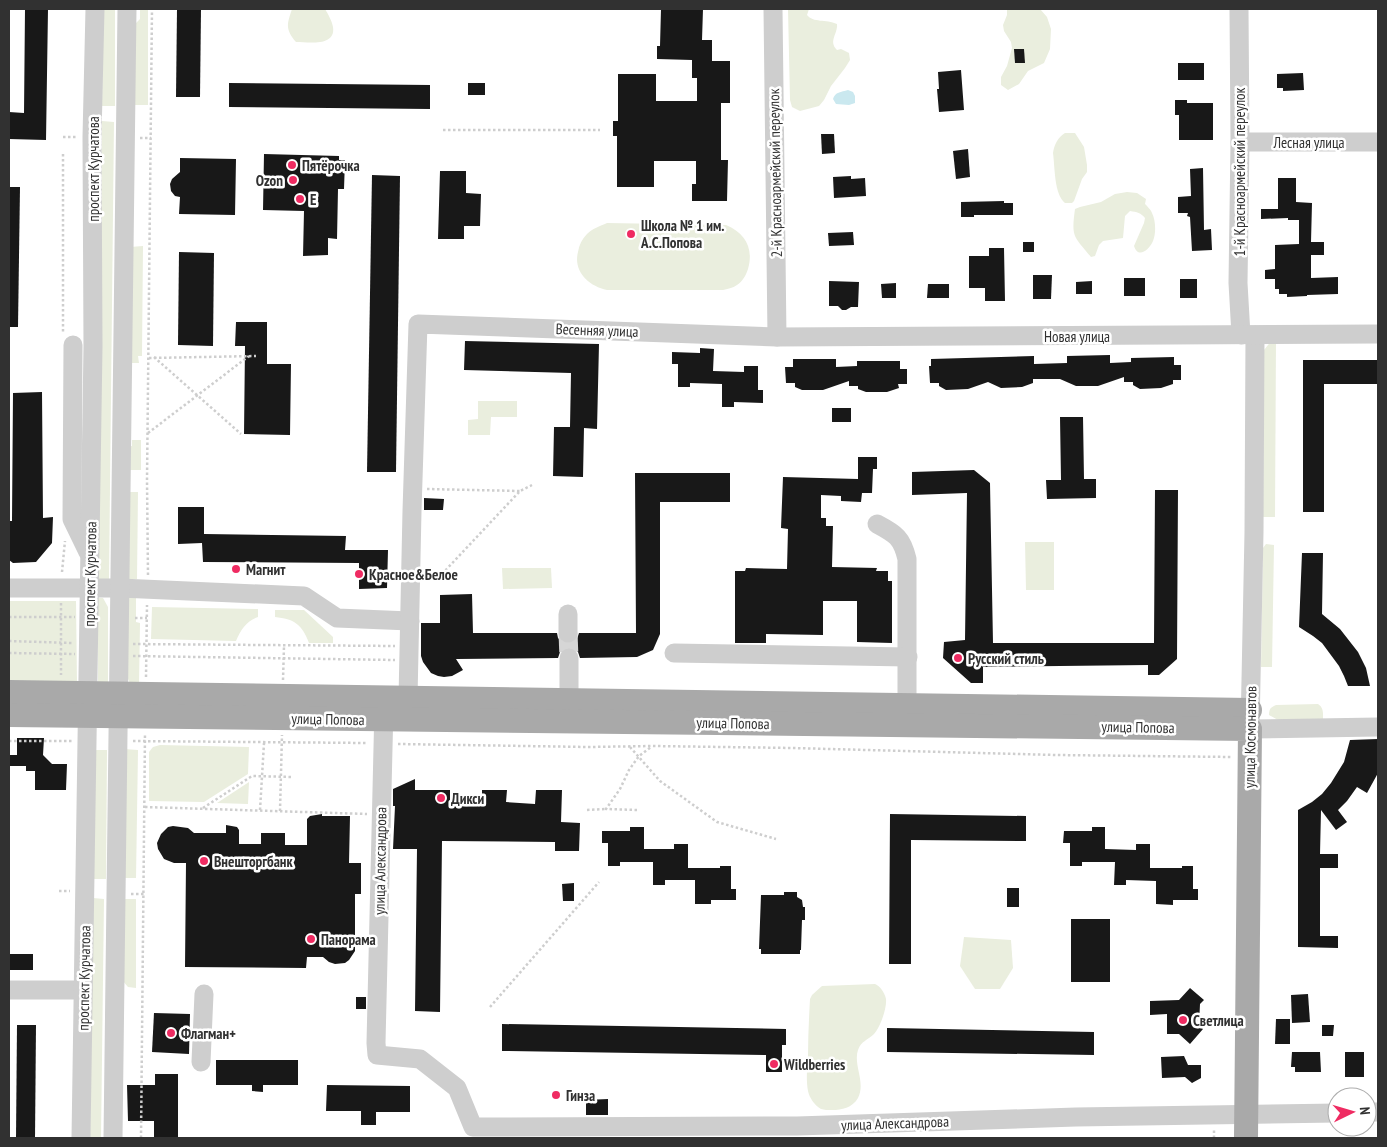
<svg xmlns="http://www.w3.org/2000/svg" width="1387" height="1147" font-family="'PT Sans Narrow',sans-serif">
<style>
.green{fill:#eaeede}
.water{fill:#cae8ef}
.building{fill:#181818}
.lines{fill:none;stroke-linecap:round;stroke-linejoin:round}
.minor-tunnel{stroke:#d6d6d6;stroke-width:19;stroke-dasharray:19 9;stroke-linecap:butt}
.path{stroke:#cecece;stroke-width:2.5;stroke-dasharray:2.5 2.5;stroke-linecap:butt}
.minor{stroke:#cecece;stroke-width:19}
.major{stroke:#a9a9a9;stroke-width:24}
.poi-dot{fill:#ef2b62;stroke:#fff;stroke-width:2}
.labels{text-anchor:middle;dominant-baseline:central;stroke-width:5;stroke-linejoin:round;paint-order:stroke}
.street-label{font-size:15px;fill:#313131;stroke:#fff}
.poi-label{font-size:15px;font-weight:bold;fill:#313131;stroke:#fff;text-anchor:start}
</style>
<rect width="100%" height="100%" fill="#fff"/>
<g class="green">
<polygon points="103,9 115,9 115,106 102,106"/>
<polygon points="140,9 148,9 148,105 133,105 133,26 140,19"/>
<path d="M292 9H325C328 14 332 21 333 27 336 47 308 42 296 42 285 29 287 24 292 9Z"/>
<path d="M788 9H809L807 15C813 23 826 19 837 24 838 34 828 41 837 50L841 49 849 53 850 60 845 68 831 86 824 100 819 106 800 111 792 107 790 100Z"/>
<polygon points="1007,9 1040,9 1047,17 1051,29 1050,49 1044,63 1028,71 1019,84 1008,90 1001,85 1001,77 1007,66 1012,48 1011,42 1004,31 1003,25 1007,15"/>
<polygon points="102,121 114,122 109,579 96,579"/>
<path d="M1065 133H1075L1084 147 1087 165V172L1082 179 1074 201 1072 203H1065C1054 194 1055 167 1053 153 1054 145 1058 137 1065 133Z"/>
<path d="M1127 192 1137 193 1146 199 1145 204C1147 206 1151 210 1152 213 1156 221 1156 234 1153 241 1149 250 1138 259 1134 246L1144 223 1145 218C1141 213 1137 212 1130 211L1125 216 1123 238 1103 241 1099 245 1095 256 1091 257C1074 236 1071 238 1075 209L1080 207 1101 202 1115 194Z"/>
<path d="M607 223 726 225C745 233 754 248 748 269 746 275 743 281 737 285 733 288 727 289 723 290H607C588 286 573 271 578 252 579 245 582 239 587 234 592 229 600 226 607 223Z"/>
<polygon points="143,246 142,356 138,356 139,363 132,363 130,247"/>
<polygon points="1272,340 1276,340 1275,517 1263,517 1264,350"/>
<polygon points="478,401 517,401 517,417 491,417 490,435 468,435 468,420 478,419"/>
<polygon points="132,440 141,440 141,470 127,470 127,447 132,446"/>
<polygon points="128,492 138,492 137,579 126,579"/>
<polygon points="1025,542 1054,542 1054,590 1026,590"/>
<polygon points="1266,544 1274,545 1272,667 1261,667 1263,548"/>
<polygon points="502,568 551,568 552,588 503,589"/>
<polygon points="128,596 136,596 136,622 140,623 139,686 130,683 128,679"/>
<polygon points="98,598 103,598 108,607 108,682 98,686"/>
<polygon points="9,601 76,601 77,684 9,683"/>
<path d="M152 607 258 609V617C247 621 241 629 236 641L151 639Z"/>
<path d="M275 610H304L333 637V643H309C302 624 294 619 275 617Z"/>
<path d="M1318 704C1324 708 1323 713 1323 720H1278L1269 715C1269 709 1271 707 1276 705Z"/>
<polygon points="160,745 249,747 248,774 204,802 149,801 149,752 153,747"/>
<polygon points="124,749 138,750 136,878 121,878"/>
<polygon points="95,750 107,750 106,879 93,879"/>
<polygon points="249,782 248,804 217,803"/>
<polygon points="93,898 104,899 101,1138 90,1138"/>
<polygon points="122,899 136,899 136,988 128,987 122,980"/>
<polygon points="964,937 1011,940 1013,968 1000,989 975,989 960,966"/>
<path d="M875 984C880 986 885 993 886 999 887 1008 880 1028 874 1034 868 1040 861 1041 858 1050 853 1065 866 1082 858 1098 852 1108 842 1110 832 1110 828 1110 824 1110 821 1109 815 1106 809 1097 808 1091 806 1080 807 1068 808 1056 808 1037 809 1018 810 999L812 995 822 986Z"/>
</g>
<path class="water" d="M848 90 853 92 855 96V103L849 105 836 104 833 99C835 92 841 92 848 90Z"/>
<g class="building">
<polygon points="25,9 48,9 46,140 9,139 9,112 24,113"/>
<polygon points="177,9 201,9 200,97 176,97"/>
<polygon points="661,9 703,9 702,40 712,40 712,61 730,61 730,103 721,103 721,160 728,160 727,201 692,201 692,184 696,184 696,161 654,161 654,187 617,187 617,136 613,136 613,121 618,121 618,74 656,74 656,101 697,101 697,78 692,78 692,60 657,59 657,46 660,46"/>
<polygon points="1014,49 1024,49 1025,63 1015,63"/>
<rect x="1178" y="63" width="26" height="17"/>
<polygon points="961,70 964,110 939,112 937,89 939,89 938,72"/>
<polygon points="1303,73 1304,90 1283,91 1283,88 1277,88 1277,74"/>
<polygon points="229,83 430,85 430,109 229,107"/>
<rect x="468" y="83" width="17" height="12"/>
<polygon points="1175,100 1187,100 1187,103 1213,103 1213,140 1179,140 1179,115 1175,115"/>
<polygon points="821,134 834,134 835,153 822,154"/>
<polygon points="968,149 970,177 956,179 953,151"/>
<polygon points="264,154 339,156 339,160 345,160 344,189 338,189 337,239 328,238 328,255 303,256 304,211 263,210"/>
<polygon points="180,158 236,159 235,215 179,214 180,197 175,196 171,191 170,184 172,179 180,172"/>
<polygon points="1203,168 1204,230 1211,229 1212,250 1192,251 1190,217 1187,216 1188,213 1178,213 1178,197 1191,196 1190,169"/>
<polygon points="440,171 466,171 466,193 481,194 480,226 464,226 464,239 438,239"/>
<polygon points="372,175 400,176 396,472 367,472"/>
<polygon points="851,176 851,179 865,178 866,196 834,198 833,177"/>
<polygon points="1278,178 1296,178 1296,202 1312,203 1311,242 1324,242 1324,255 1311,255 1311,278 1338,277 1338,294 1307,295 1307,296 1287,297 1287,294 1279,294 1279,289 1275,289 1275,279 1265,279 1265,270 1275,269 1275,245 1299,244 1299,220 1288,220 1288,218 1261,219 1261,209 1278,209"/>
<polygon points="9,187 20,187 18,327 9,327"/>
<polygon points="1004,201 1004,203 1013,203 1013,215 974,215 974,217 961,217 961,202"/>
<polygon points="853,232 854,245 829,246 828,233"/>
<rect x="1023" y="242" width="11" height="10"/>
<polygon points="989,248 1004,248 1005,301 985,301 985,288 969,288 969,256 989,256"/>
<polygon points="179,252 214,253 213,346 178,345"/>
<polygon points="1033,275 1052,275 1051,299 1033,299"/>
<rect x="1124" y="278" width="21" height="18"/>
<rect x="1180" y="279" width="17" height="19"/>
<polygon points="829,281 859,282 858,307 851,307 846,310 842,310 838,306 829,306"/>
<polygon points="1092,281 1092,294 1076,294 1076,282"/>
<polygon points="896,283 896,298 882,298 881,284"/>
<polygon points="928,284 949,284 949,298 927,298"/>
<polygon points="236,322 267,322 267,364 291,364 290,435 244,434 245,346 235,346"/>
<polygon points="465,341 599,344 597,429 584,428 583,477 553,476 554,427 570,427 571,373 464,370"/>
<polygon points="700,348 714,349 713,371 744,372 744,366 758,366 758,390 763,390 763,403 734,402 734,407 722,407 722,384 690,383 690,387 678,387 678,364 672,364 672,352 700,353"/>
<polygon points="1110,355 1110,363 1131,362 1131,358 1174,357 1174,365 1181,365 1181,380 1173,380 1173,384 1161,388 1140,389 1133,385 1133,382 1124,382 1124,377 1098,386 1076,386 1060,379 1033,379 1033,383 1022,387 1001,388 988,382 968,389 946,390 939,386 939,383 930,383 929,366 931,366 931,359 1034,356 1034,364 1067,363 1067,356"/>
<polygon points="793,359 836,359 836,367 857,366 857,361 900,361 900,369 907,369 907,384 898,384 899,388 887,392 866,392 858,389 858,386 849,386 849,381 823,390 802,390 795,387 795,383 786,383 785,367 793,367"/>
<polygon points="1303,360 1378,360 1378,384 1324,384 1324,512 1303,512"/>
<polygon points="42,392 43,518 53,517 52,543 36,562 13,563 9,560 9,521 12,521 13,393"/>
<rect x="832" y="408" width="19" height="14"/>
<polygon points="1060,417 1083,417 1084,479 1096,479 1096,498 1047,499 1046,480 1061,480"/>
<polygon points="858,457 877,457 877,469 873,469 872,493 862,493 861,502 841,501 841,496 821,495 821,518 826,518 826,526 833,526 832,567 877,568 876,571 888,571 888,581 892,581 892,643 857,642 857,601 823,601 823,635 766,634 766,643 735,643 735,571 745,571 746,568 787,569 788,529 781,528 783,477 858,479"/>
<polygon points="974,470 990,483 993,643 1154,643 1155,490 1178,490 1177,659 1159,675 1148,675 1148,665 983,667 983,683 971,683 943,658 944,642 965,640 967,493 912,495 912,472"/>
<polygon points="635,473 730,473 730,502 660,502 660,634 653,650 637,657 580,658 578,652 575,649 569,647 563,649 560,652 558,658 456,659 463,670 452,676 444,677 438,676 431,673 423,662 421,656 421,623 440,623 440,595 472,594 473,633 557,633 558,638 562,642 568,644 574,642 577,639 579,633 636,633"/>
<polygon points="424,498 444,499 443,510 424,510"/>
<polygon points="178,507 204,507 204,534 346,536 345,550 388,550 387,588 359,589 359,563 203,562 202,543 178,544"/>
<polygon points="1302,553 1323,553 1322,614 1340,629 1358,652 1366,668 1370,686 1348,686 1344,676 1339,666 1322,643 1313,636 1299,627"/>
<polygon points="17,738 44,738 43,755 52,764 67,764 66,790 35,790 35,771 26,771 26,766 9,766 9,755 17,755"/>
<polygon points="1378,739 1378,773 1367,793 1357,787 1347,801 1338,810 1347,822 1336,830 1321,810 1320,854 1338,854 1338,868 1320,868 1320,936 1338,936 1338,948 1298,947 1298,810 1312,802 1322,794 1331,783 1344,762 1350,740"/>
<polygon points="415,779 415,790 450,790 450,800 482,800 482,790 507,790 506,802 535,804 536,790 562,790 561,822 580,823 579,851 555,851 555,842 442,841 440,1012 415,1011 417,849 393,849 395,806 393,806 393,789"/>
<polygon points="322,814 322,816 350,816 349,863 361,863 361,894 355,894 355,951 349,960 345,963 335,964 329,962 323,957 307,957 306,968 185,967 186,863 174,863 164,859 158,849 157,843 161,834 168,827 173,826 188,828 194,833 226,833 226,825 237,827 239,830 239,844 261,844 261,833 285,833 285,845 307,845 307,819 310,816"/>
<polygon points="890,814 1026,816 1026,841 911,840 911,964 889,964"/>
<polygon points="630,827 644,827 644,849 674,849 674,844 688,844 688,868 720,868 720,866 731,866 731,889 736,889 736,900 711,900 711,904 695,904 695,880 665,880 665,885 653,885 653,862 620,862 620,866 608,866 608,843 602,843 602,831 630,831"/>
<polygon points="1092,827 1105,827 1105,849 1136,850 1136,844 1150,844 1150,868 1182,868 1182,866 1193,866 1193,889 1198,889 1198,900 1173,900 1173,905 1156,904 1156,881 1126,880 1126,885 1114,885 1115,862 1082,862 1082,866 1070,866 1070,843 1063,843 1064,831 1092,831"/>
<polygon points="574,883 574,901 563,901 562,884"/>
<rect x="1007" y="888" width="12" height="19"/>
<polygon points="784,892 797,892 797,897 802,900 803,907 805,907 805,920 802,920 801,950 800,950 800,954 761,954 761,949 759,949 761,895 784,895"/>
<rect x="1071" y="919" width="39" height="63"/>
<rect x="9" y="954" width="24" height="16"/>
<polygon points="1190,988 1204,1000 1200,1004 1199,1025 1203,1029 1190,1044 1179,1034 1167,1034 1167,1014 1150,1015 1150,1001 1179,1000"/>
<polygon points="1308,994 1310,1022 1292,1023 1291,995"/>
<rect x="356" y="997" width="10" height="12"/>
<polygon points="154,1013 190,1014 189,1054 152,1052"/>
<polygon points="1276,1019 1290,1019 1290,1044 1275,1044"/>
<polygon points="502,1024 786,1029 786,1045 782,1045 782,1072 766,1072 766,1055 502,1051"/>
<polygon points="17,1025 36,1025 35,1138 16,1138"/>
<polygon points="1322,1025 1334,1025 1333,1036 1322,1036"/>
<polygon points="887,1028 1094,1032 1094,1055 887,1052"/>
<polygon points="1292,1052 1320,1052 1321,1072 1295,1072 1295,1067 1291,1067"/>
<rect x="1345" y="1052" width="19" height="25"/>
<polygon points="1184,1056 1188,1065 1201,1065 1201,1078 1192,1083 1185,1077 1162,1078 1161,1057"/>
<polygon points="216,1060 298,1060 298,1085 263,1085 263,1092 252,1091 252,1085 216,1085"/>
<polygon points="155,1074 178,1074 178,1138 154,1138 154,1121 128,1121 127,1085 155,1085"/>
<polygon points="327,1085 410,1086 410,1112 376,1112 376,1125 361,1125 361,1111 326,1111"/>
<polygon points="608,1099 608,1115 586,1115 586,1100"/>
</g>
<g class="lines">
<polyline class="minor-tunnel" points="568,633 569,658"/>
<g class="path">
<polyline points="443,130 600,130"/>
<polyline points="63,137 77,137"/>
<polyline points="140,138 151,138"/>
<polyline points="63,154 63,333"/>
<polyline points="154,357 241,434"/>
<polyline points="149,358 256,356"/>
<polyline points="148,433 249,356"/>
<polyline points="427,489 520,491"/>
<polyline points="62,572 65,541"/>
<polyline points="442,574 520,491 532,485"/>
<polyline points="148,575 147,480 152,9"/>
<polyline points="61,603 61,675"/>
<polyline points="9,617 75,617"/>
<polyline points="135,618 147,618"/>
<polyline points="9,641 72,643"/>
<polyline points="133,644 395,646"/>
<polyline points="9,653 75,654"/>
<polyline points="133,656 395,660"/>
<polyline points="146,677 147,605"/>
<polyline points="283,680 284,646"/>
<polyline points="9,741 72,741"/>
<polyline points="133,741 367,743"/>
<polyline points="398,744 588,747 652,746 792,748 1056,755 1232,757"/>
<polyline points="630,747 660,781 717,822 776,839"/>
<polyline points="145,807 367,814"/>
<polyline points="203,808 252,776 292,777"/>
<polyline points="260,810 264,743"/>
<polyline points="587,810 606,809"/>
<polyline points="637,810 606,809 620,789 629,770 639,756 651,747"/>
<polyline points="280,811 282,735"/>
<polyline points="59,891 70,891"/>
<polyline points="131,894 144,894"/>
<polyline points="490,1007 599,882"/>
<polyline points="141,1138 145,733"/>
<polyline points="1214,1138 1214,1129"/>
</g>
<g class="minor">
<polyline points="773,9 777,337"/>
<polyline points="1239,9 1240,142 1238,283 1241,335"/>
<polyline points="1240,142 1378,142"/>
<polyline points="1255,335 1254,532 1250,729 1378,727"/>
<polyline points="73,345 72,519 88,552"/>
<path d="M877 524C896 534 902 538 907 559V705"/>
<polyline points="9,588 120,588 304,596 337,618 410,621"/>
<polyline points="568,614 568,633"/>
<polyline points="674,653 908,657"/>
<polyline points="569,658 569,700"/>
<polyline points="408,698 412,511 418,324 777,337 1378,334"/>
<polyline points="384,706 376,1043 377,1055 420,1059 457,1088 473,1127 797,1126 1076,1117 1337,1113"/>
<polyline points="9,990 83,990"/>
<polyline points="201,1062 204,994"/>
<polyline points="1367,1112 1378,1112"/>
<polyline points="81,1138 93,346 92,137 95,9"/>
<polyline points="113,1138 127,9"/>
</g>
<g class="major">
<polyline points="9,692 1250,710"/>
<polyline points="9,715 1250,729 1246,1138"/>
</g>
</g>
<g class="poi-dot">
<circle cx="292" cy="165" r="5"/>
<circle cx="293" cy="180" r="5"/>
<circle cx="300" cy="199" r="5"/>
<circle cx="631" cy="234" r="5"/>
<circle cx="236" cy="569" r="5"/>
<circle cx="359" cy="574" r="5"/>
<circle cx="958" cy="658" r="5"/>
<circle cx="441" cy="798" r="5"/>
<circle cx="204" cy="861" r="5"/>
<circle cx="311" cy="939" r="5"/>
<circle cx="1183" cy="1020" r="5"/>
<circle cx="171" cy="1033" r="5"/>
<circle cx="774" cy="1064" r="5"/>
<circle cx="556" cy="1095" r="5"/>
</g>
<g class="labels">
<g class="street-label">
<text x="1309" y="142">Лесная улица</text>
<text transform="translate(93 169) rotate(-90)">проспект Курчатова</text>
<text transform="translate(1239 172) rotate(-90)">1-й Красноармейский переулок</text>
<text transform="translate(775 173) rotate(-91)">2-й Красноармейский переулок</text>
<text transform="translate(597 330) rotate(2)">Весенняя улица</text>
<text x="1077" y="336">Новая улица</text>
<text transform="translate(90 574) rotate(-89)">проспект Курчатова</text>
<text transform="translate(328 719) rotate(1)">улица Попова</text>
<text transform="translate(733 723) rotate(1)">улица Попова</text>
<text transform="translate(1138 727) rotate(1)">улица Попова</text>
<text transform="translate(1250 737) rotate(-89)">улица Космонавтов</text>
<text transform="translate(380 861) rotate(-89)">улица Александрова</text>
<text transform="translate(84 978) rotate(-89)">проспект Курчатова</text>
<text transform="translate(895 1123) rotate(-2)">улица Александрова</text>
</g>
<g class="poi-label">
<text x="302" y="165">Пятёрочка</text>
<text x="283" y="180" text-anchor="end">Ozon</text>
<text x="310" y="199">Е</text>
<text x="641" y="225">Школа № 1 им.<tspan x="641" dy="17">А.С.Попова</tspan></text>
<text x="246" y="569">Магнит</text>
<text x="369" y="574">Красное&amp;Белое</text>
<text x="968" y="658">Русский стиль</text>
<text x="451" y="798">Дикси</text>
<text x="214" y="861">Внешторгбанк</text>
<text x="321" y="939">Панорама</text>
<text x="1193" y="1020">Светлица</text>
<text x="181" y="1033">Флагман+</text>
<text x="784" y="1064">Wildberries</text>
<text x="566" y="1095">Гинза</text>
</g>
</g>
<rect width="1387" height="1147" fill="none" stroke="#313131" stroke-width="20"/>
<g transform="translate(1352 1112) rotate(85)"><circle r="24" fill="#ffffff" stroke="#adadad"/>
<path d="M0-4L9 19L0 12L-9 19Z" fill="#ef2b62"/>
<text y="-8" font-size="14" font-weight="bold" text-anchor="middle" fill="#313131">N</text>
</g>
</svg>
